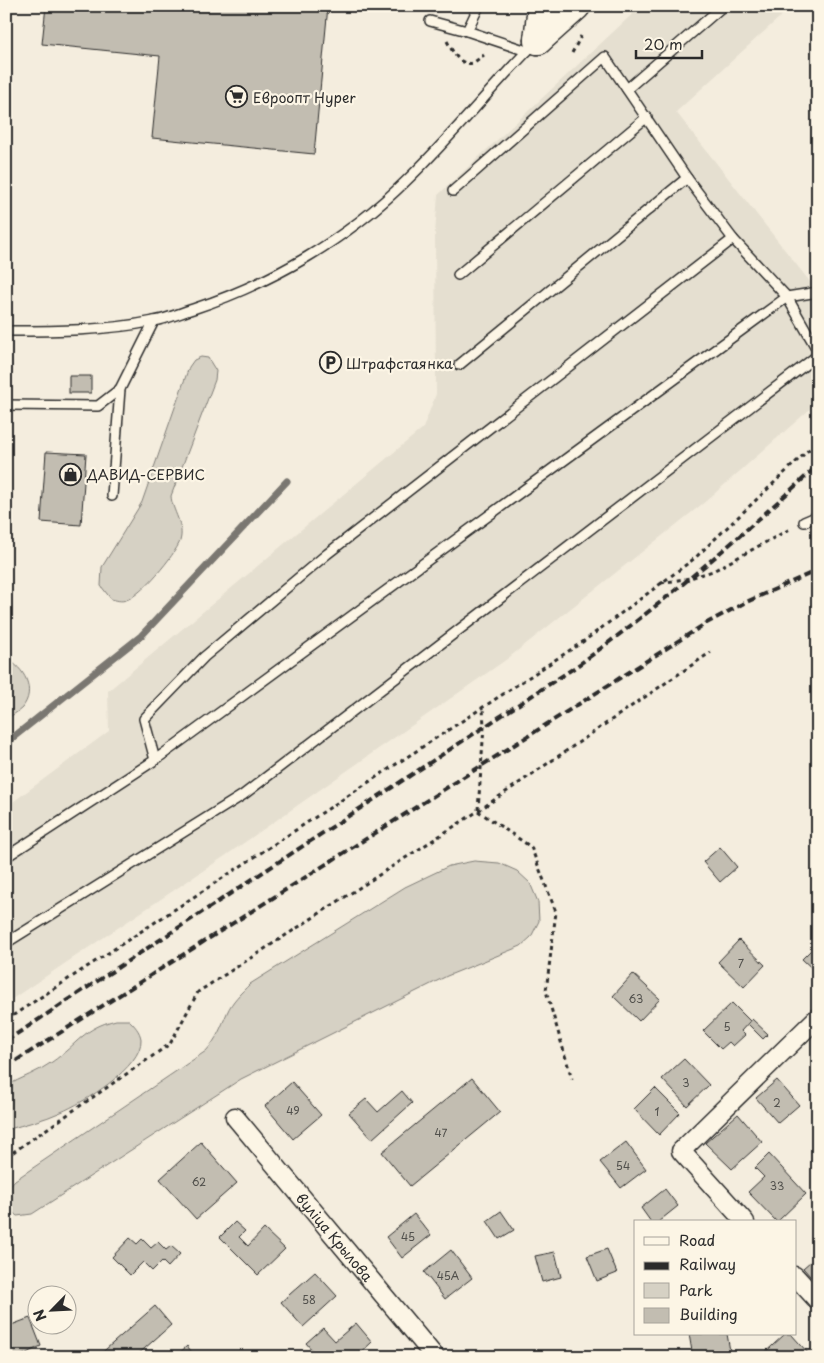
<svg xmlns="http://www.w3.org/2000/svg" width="824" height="1363" font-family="'Playpen Sans',sans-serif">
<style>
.built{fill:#e5dfd0}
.green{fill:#d6d1c4;stroke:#807e78}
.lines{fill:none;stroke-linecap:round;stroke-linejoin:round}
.stream{stroke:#7a7771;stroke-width:7}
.building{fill:#c2bdb1;stroke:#2b2b2b}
.lane-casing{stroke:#2b2b2b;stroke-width:12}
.street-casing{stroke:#2b2b2b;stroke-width:21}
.primary-casing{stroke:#2b2b2b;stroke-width:31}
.path{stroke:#2b2b2b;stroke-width:3;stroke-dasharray:4 4;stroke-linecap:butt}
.lane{stroke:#fcf5e5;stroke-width:9}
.street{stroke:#fcf5e5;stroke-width:18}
.primary{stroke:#fcf5e5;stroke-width:28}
.rail{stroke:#2b2b2b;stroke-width:4;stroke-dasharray:8 4;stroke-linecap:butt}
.labels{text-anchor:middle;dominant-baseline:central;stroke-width:4.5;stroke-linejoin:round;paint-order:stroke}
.number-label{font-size:11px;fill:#51504c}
.poi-label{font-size:14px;fill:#2b2b2b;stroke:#fcf5e5;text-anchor:start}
.street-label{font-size:14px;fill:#2b2b2b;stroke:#fcf5e5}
</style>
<rect width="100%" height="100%" fill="#f4edde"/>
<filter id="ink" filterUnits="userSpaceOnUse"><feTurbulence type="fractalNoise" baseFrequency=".02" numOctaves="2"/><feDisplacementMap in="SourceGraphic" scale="10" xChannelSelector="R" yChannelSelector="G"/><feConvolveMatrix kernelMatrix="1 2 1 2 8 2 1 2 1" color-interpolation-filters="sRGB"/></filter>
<g filter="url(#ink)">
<polygon class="built" points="641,6 792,6 676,112 818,292 818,402 706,501 507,659 225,856 6,1003 6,807 109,731 108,691 423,428 436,394 435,233 438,195"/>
<g class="green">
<path d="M201 357 208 358 216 371 215 380 171 496C172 511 185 525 180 541 175 555 141 596 126 600 121 602 116 600 111 599L101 586 102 567 142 502 189 367 194 360Z"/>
<path d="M6 659C24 667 37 690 22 708 18 712 11 716 6 719Z"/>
<path d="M474 861 499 863 517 871 530 883 538 902 539 921 531 937 521 946 447 976 241 1079 32 1214 17 1216C3 1205 3 1192 15 1180L206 1051C217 1039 221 1027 227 1013 232 1001 241 993 250 984L405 887 449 866Z"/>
<path d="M116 1020H129C134 1025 140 1031 141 1039 143 1067 83 1103 61 1112 44 1120 25 1124 6 1130V1086C21 1078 38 1072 52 1062 78 1044 83 1028 116 1020Z"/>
</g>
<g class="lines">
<polyline class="stream" points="6,743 141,636 287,481"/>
</g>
<g class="building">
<polygon points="46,6 328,6 314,154 152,138 160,56 42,44"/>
<rect x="69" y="376" width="22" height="17"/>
<polygon points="46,452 86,454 81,525 41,522"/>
<polygon points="720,847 737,867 720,882 703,862"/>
<polygon points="739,940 765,965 744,987 718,962"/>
<polygon points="818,943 818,974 802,959"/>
<polygon points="633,974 660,999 639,1021 613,996"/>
<polygon points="732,1003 750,1021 741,1031 745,1035 733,1046 729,1042 721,1049 703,1031"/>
<polygon points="752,1019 768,1034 763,1039 748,1024"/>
<polygon points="684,1059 709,1085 687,1106 662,1079"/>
<polygon points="472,1078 500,1112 410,1186 382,1152"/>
<polygon points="777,1080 799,1105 778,1123 756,1098"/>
<polygon points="292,1082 321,1115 293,1139 265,1106"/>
<polygon points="655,1088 680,1113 659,1135 634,1109"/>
<polygon points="402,1091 412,1103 372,1139 349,1113 366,1099 378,1112"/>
<polygon points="738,1114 762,1142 732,1169 705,1143"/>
<polygon points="201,1142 237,1183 196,1219 160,1179"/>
<polygon points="626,1142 646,1169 621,1188 600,1162"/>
<polygon points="769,1154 806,1194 777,1222 748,1192 764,1177 755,1168"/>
<polygon points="665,1189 678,1206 658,1222 651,1222 641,1208"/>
<polygon points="501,1211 514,1230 499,1239 487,1221"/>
<polygon points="414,1214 431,1235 402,1258 386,1237"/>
<polygon points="235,1222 245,1231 239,1237 248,1246 264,1229 285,1249 258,1275 220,1237"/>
<polygon points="130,1238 137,1244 142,1239 151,1248 158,1242 166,1250 171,1246 180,1254 168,1267 162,1261 152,1271 143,1262 130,1275 112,1257"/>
<polygon points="607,1249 617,1273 597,1281 587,1256"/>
<polygon points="451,1250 472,1278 445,1299 424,1272"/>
<polygon points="555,1252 561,1277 542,1282 535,1256"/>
<polygon points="818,1255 818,1285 803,1268"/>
<polygon points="315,1272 337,1296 303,1327 281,1302"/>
<polygon points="155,1306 171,1325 135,1357 97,1357"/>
<polygon points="30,1318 41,1346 18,1357 6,1357 6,1327"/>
<polygon points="356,1323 372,1342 356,1357 318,1357 306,1343 323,1328 335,1341"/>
<polygon points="689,1334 727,1334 730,1351 693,1357"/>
<polygon points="785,1334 791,1334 809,1354 805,1357 760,1357"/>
<polygon points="187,1346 196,1357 175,1357"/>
</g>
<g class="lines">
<defs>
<g id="lane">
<polyline points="479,6 467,31 527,51"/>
<polyline points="430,21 467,31"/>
<polyline points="627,89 723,6"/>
<polyline points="453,191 605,57 687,178 733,239 787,297 818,351"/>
<polyline points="458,275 647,117"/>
<path d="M6 331C55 331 106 331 154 321 167 319 180 313 193 309 272 283 347 239 406 181 452 137 491 87 536 42"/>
<polyline points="459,365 687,178"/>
<polyline points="6,405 98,406 120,389"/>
<polyline points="112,496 120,389 154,321"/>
<polyline points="804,522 818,516"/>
<polyline points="155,760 144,719 204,657 327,554 733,239"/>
<polyline points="6,857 155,760 787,297 818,292"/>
<polyline points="6,943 243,795 818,355"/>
</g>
<g id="street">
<path id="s1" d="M235 1117 435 1357"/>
<polyline points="745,1222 681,1151 818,1017"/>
<polyline points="795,1276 818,1301"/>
</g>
<g id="primary">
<polyline points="538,40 576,6"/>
<polyline points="538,40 542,6"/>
</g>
</defs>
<use href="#lane" class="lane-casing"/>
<use href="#street" class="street-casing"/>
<use href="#primary" class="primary-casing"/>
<g class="path">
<path d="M447 41C453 52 459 66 473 63L484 55"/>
<polyline points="572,53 581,36"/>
<polyline points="661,583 690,578 713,571 790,529"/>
<polyline points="478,810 484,727 483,708"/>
<polyline points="478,811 531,847 556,912 546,991 572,1079"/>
<polyline points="6,1020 584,641 695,558 818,441"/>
<polyline points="6,1157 170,1044 198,992 478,811 711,652"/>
</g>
<use href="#lane" class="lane"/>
<use href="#street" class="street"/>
<use href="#primary" class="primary"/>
<g class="rail">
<path d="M6 1041 577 666C662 604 741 537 818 465"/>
<polyline points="6,1067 705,624 744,603 818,570"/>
</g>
</g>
</g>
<defs>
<symbol id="supermarket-ring" viewBox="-11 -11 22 22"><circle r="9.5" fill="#fcf5e5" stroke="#2b2b2b" stroke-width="1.5"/><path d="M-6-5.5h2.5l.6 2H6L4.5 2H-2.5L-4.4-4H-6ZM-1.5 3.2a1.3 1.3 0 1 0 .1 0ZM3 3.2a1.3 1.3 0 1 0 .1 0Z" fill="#2b2b2b"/></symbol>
<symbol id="parking-ring" viewBox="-11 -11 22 22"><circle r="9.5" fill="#fcf5e5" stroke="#2b2b2b" stroke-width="1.5"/><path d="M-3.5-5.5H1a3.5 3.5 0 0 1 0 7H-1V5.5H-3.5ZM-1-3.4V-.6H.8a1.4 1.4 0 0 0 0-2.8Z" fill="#2b2b2b"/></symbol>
<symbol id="shop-ring" viewBox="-11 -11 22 22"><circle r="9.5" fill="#fcf5e5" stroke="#2b2b2b" stroke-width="1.5"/><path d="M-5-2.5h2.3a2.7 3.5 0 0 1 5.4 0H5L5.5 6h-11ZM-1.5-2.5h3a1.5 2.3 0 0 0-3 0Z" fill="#2b2b2b"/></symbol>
</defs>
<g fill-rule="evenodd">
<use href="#supermarket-ring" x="224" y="84" width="25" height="25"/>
<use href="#parking-ring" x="318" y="350" width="25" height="25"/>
<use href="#shop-ring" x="58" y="462" width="25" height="25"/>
</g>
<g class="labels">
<g class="number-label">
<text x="741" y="963">7</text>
<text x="636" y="998">63</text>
<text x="727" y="1026">5</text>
<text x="686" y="1082">3</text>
<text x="777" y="1102">2</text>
<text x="293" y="1110">49</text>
<text x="657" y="1111">1</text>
<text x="441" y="1132">47</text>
<text x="623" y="1165">54</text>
<text x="199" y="1181">62</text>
<text x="777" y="1185">33</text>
<text x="408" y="1236">45</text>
<text x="448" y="1275">45А</text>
<text x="309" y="1299">58</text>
</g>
<g class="poi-label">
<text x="253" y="97">Евроопт Hyper</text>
<text x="346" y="363">Штрафстаянка</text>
<text x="87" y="474">ДАВИД-СЕРВИС</text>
</g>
<g class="street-label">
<text stroke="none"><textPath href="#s1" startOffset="156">вуліца Крылова</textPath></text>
</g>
</g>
<rect width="824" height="1363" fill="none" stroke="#fcf5e5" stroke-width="25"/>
<rect x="12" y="12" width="799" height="1338" fill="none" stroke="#2b2b2b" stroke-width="2" filter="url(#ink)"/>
<rect x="634" y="1220" width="162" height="115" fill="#fcf5e5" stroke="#a8a49b"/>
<rect x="644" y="1237" width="25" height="8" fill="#fcf5e5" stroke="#a8a49b"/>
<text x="679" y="1246" font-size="15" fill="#2b2b2b">Road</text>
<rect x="644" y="1262" width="25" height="8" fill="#2b2b2b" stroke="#a8a49b"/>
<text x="679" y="1270" font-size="15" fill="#2b2b2b">Railway</text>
<rect x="644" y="1283" width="25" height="15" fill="#d6d1c4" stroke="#a8a49b"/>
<text x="679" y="1296" font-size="15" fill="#2b2b2b">Park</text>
<rect x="644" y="1308" width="25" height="15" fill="#c2bdb1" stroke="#a8a49b"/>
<text x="679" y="1320" font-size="15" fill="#2b2b2b">Building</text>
<g transform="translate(52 1310) rotate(246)"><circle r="24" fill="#fcf5e5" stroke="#a8a49b"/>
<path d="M0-4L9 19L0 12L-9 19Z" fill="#2b2b2b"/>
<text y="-8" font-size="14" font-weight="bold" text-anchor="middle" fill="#2b2b2b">N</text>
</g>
<path d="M636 50v8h66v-8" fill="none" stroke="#2b2b2b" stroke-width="2.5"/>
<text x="644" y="50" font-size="15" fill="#2b2b2b" stroke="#fcf5e5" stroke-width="4" paint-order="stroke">20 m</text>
</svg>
